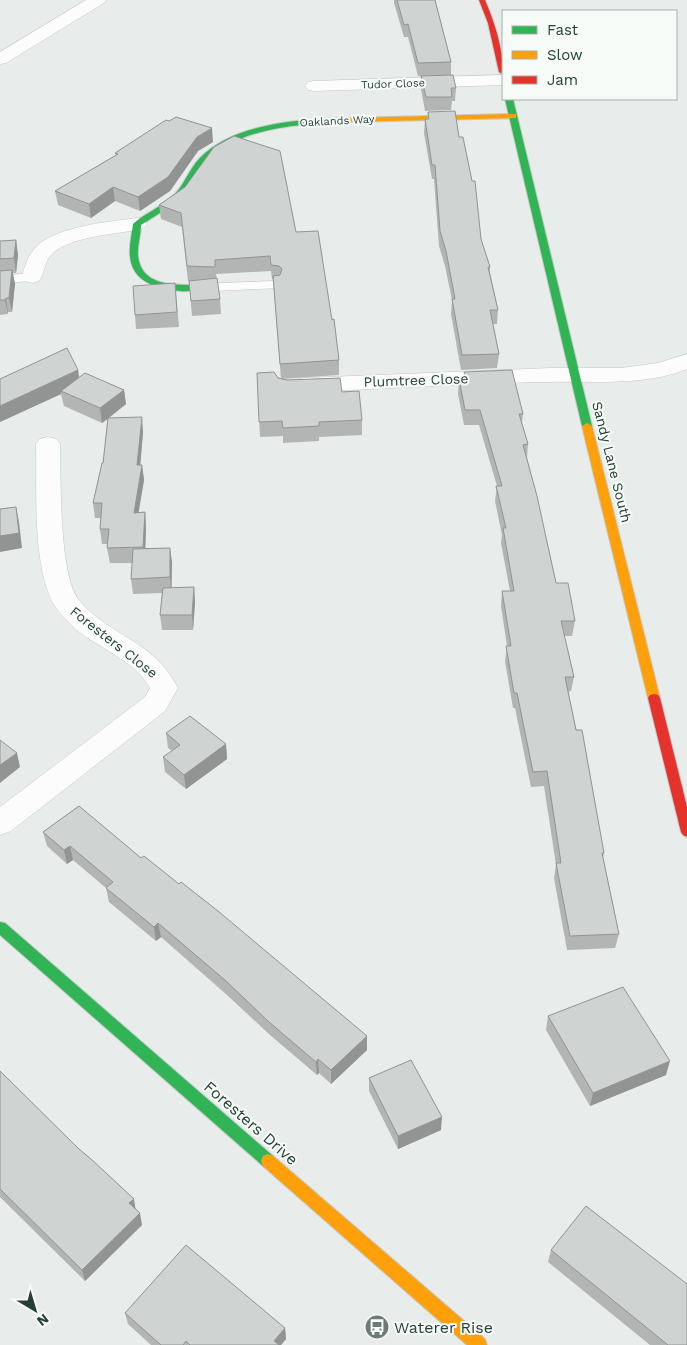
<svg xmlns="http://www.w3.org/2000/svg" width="687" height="1345" font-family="'Work Sans',sans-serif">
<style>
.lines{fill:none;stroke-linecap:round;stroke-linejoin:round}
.lane-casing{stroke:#c5c9c7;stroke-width:1}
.street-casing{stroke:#c5c9c7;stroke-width:1}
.fast-casing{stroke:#c4cac7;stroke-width:2}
.slow-casing{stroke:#c4cac7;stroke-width:2}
.jam-casing{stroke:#c4cac7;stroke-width:2}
.lane{fill:#fcfcfc;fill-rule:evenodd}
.street{fill:#fcfcfc;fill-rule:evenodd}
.fast{fill:#30b455;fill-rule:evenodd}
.slow{fill:#ff9f0a;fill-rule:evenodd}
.jam{fill:#e5322d;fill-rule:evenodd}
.wall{fill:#b2b5b4}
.shaded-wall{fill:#919492}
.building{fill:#cfd3d1;stroke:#919492}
.labels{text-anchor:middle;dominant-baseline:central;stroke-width:4;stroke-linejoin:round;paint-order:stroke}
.far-street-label{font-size:11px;fill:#254036;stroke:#f7fbf8}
.street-label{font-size:14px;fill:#254036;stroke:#f7fbf8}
.near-street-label{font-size:16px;fill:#254036;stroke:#f7fbf8}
.near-poi-label{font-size:16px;fill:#254036;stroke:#f7fbf8;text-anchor:start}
</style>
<rect width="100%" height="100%" fill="#e8ecea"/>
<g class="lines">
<defs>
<g id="lane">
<polygon points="32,273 37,274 39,277 37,280 0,284 0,276"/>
<polygon points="274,281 279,282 281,285 279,288 194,292 187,288 194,284"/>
</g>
<g id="street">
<polygon points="86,0 106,0 104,3 6,63 0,64 0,52"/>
<polygon points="503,75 503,85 314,91 308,90 305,86 308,82 314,81"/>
<path d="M137 218 144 220 147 224 144 228C119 235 63 235 48 259 44 266 44 275 39 281L32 283 25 281 22 277C25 265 28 255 37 246 58 226 109 222 137 218Z"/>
<path d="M687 354V369C645 386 596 381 551 382 468 383 386 389 303 392L295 390 292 385 295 380 303 378 551 368H621L658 363Z"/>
<path d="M48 437 56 439 60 444C61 481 59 568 77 598 83 606 91 613 99 619 132 643 158 650 178 688L165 711 11 831 0 835V807L145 697 150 688C138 664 106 651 85 636 72 627 61 616 53 603 32 562 37 490 36 444L40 439Z"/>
</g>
<g id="fast">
<polygon points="505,99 513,99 592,426 587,429 582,426"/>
<path d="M346 118 350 120 349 122C336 124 323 123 311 124 275 127 235 134 208 159 199 167 196 179 189 188 176 204 158 214 141 225 141 235 137 246 138 256 141 285 171 285 194 285L198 288C192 293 180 291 172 290 151 287 132 279 130 256 129 245 132 234 133 224 145 213 162 207 174 195 185 184 189 169 200 158 234 123 301 119 346 118Z"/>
<polygon points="0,922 5,923 273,1156 275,1161 273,1166 268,1168 263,1166 0,935"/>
</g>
<g id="slow">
<polygon points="513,114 516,114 516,118 346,122 342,120 346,118"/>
<polygon points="587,423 592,426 660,698 658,701 650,701 648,698 582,426"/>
<polygon points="268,1154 273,1156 485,1339 487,1345 467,1345 263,1166 261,1161 263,1156"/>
</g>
<g id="jam">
<path d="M479 0H485C495 24 503 48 503 74L499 72 488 23Z"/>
<polygon points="654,694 658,695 660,698 687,807 687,837 683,835 681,832 648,698 650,695"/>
</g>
</defs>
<use href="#lane" class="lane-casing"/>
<use href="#street" class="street-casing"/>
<use href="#fast" class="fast-casing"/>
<use href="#slow" class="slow-casing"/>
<use href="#jam" class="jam-casing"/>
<use href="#lane" class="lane"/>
<use href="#street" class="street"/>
<use href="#fast" class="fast"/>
<use href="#slow" class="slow"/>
<use href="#jam" class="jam"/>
</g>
<g class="wall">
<polygon points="394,0 435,0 451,62 451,75 418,76 408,37 404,37 394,3"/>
<polygon points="421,76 456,88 455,101 452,101 451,110 425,111 421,89"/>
<polygon points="428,112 459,137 481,239 490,267 490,272 498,310 497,324 493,324 499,354 497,368 461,370 451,314 452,300 445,266 439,246 434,179 432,179 424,133 425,119 427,119"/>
<polygon points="213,142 198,151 170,191 140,211 115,201 91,218 58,205 55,191 116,155 115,153"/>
<polygon points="159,205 296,232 339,360 339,375 281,379 273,279 272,279 271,271 216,274 220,299 221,314 192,316 189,281 192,281 188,281 182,227 161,219"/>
<polygon points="16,240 18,255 16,273 13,273 15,284 12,312 8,312 8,314 0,315 0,241"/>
<polygon points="175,283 179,327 136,329 135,315"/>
<polygon points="78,370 79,378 124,390 126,404 109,418 143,432 140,465 142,465 144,480 138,513 145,512 146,527 145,548 170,548 172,563 172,588 194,587 195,602 193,630 162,630 160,615 162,593 133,594 131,579 132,563 110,563 107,548 108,544 102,544 100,529 101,518 95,518 93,503 103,463 108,419 102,423 64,406 61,394 0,422 0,379"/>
<polygon points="464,372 523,414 522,423 528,444 527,458 556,583 575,621 572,636 564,636 574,677 571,691 568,692 604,853 603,858 619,934 615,948 567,950 554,878 556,865 544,786 531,787 515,708 513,708 505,661 507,646 501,606 502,591 510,591 501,543 502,535 495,501 497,486 479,425 464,425 458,394 459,379 464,379"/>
<polygon points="257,373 342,392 362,420 362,435 319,437 319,441 283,443 283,436 260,437"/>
<polygon points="166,733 226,744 227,759 186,789 165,772 163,757 172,751 168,748"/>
<polygon points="79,806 367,1050 331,1084 319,1073 317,1075 270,1035 227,995 161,937 156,941 109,902 106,888 73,860 67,864 47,846 43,832"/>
<polygon points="548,1016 666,1075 590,1106 546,1030"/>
<polygon points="0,1071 136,1209 142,1225 85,1281 0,1197"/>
<polygon points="369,1078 441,1130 398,1149 369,1091"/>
<polygon points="551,1250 687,1345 650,1345 548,1262"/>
<polygon points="125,1313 285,1328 286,1339 281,1345 151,1345 128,1324"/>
</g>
<g class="shaded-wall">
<polygon points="212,128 213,142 198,151 170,191 140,211 138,197 197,137"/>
<polygon points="113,187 115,201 91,218 89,204"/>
<polygon points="16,240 18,255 16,273 14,258"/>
<polygon points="12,270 15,284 12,312 9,298"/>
<polygon points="6,298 8,312 8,314 5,300"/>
<polygon points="78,370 80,385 61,391 61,394 0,422 0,406"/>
<polygon points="124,390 126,404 102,423 100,408"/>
<polygon points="142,417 143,432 139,480 137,465"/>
<polygon points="142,465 144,480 136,528 134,513"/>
<polygon points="16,507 19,522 22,548 0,552 0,536"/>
<polygon points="145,512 146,527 145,562 143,547"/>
<polygon points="170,548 172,563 171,592 170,577"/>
<polygon points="194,587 195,602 193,630 192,615"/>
<polygon points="226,744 227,759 186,789 184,775"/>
<polygon points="17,753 20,767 0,783 0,765"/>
<polygon points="70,846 73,860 67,864 64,850"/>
<polygon points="158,923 161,937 156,941 154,927"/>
<polygon points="367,1036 367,1050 331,1084 331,1070"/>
<polygon points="318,1059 319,1073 317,1075 316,1062"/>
<polygon points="670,1061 666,1075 590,1106 593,1093"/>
<polygon points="442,1117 441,1130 398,1149 398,1136"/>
<polygon points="134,1199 136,1212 129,1203"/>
<polygon points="140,1213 142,1225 85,1281 82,1270"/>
<polygon points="285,1328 286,1339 281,1345 275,1345 274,1341"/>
</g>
<g class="building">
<polygon points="397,0 435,0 451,62 418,63 408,24 404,25"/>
<polygon points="453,75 456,88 451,88 452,97 426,97 421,76"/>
<polygon points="455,111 459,137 463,137 472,181 475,181 481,239 490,267 488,267 498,310 490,310 499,354 462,355 452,299 455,299 446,251 440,231 435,165 432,165 425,119 429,119 428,112"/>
<polygon points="176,117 212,128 197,137 168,177 138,197 113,187 89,204 55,191 118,154 115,153 166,120 169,121"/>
<polygon points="234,136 280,151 296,232 318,231 332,320 334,319 339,360 280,364 273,276 280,275 282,269 279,266 271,265 270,256 215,260 215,267 187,266 181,213 159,205 185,187 214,147"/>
<polygon points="16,240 14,258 0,259 0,241"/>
<polygon points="12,270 9,298 6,298 5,300 0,300 0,271"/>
<polygon points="217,278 220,299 191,301 189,281"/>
<polygon points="175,283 177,312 135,315 133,286"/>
<polygon points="67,348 78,370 0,406 0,379"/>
<polygon points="512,370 523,414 519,414 528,444 523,445 537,496 556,583 568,583 575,621 561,621 574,677 565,677 576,730 582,730 604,853 602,853 619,934 570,936 556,863 561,863 547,771 533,772 517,693 514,693 506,646 511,646 502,591 514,591 503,528 506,528 496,486 502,486 480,410 465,410 459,379 466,379 464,372"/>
<polygon points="274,372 278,378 287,380 340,378 342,392 359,391 362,420 319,422 319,426 283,428 282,421 259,422 257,373"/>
<polygon points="85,373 124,390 100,408 61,391"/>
<polygon points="142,417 137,465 142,465 134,513 145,512 143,547 107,548 109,529 100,529 102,503 93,503 102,463 103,463 108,418"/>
<polygon points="16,507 19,533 0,536 0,509"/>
<polygon points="170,548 170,577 131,579 133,549"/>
<polygon points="194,587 192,615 160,615 163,588"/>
<polygon points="190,716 226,744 184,775 163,757 180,745 166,733"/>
<polygon points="0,740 17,753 0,765"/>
<polygon points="79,806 141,858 144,856 179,884 181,882 218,911 367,1036 331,1070 318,1059 316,1062 269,1022 226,981 158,923 154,927 106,888 113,882 70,846 64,850 43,832"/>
<polygon points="623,987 670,1061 593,1093 548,1016"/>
<polygon points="411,1060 442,1117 398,1136 369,1078"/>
<polygon points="0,1071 79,1149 91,1159 134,1199 129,1203 140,1213 82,1270 0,1189"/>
<polygon points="586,1206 687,1284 687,1345 668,1345 551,1250"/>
<polygon points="186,1245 285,1328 274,1341 279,1345 190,1345 186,1341 183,1345 161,1345 125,1313"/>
</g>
<defs>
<symbol id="bus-disc" viewBox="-11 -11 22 22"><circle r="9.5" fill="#697c75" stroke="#f7fbf8"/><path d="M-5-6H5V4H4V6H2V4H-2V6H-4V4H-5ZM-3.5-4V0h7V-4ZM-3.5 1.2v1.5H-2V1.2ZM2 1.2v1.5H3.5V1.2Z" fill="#fff"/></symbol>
</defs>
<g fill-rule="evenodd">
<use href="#bus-disc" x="363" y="1313" width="28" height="28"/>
</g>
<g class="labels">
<g class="far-street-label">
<text transform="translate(393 84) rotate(-2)">Tudor Close</text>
<text transform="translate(337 121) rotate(-3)">Oaklands Way</text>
</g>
<g class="street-label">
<text transform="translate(416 380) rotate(-2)">Plumtree Close</text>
<text transform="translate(612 462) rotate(76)">Sandy Lane South</text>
<text transform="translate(114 642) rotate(38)">Foresters Close</text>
</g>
<g class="near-street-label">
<text transform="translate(251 1123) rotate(41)">Foresters Drive</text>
</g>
<g class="near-poi-label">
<text x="394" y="1327">Waterer Rise</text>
</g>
</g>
<rect x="502" y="10" width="175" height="90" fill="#f7fbf8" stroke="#a3b0aa"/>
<rect x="512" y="26" width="25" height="8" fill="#30b455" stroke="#a3b0aa"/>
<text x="547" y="35" font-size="15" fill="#254036">Fast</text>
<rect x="512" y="51" width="25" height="8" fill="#ff9f0a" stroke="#a3b0aa"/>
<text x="547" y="60" font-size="15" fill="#254036">Slow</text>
<rect x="512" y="76" width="25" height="8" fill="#e5322d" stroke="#a3b0aa"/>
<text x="547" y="85" font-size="15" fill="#254036">Jam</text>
<g transform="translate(35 1310) rotate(142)" stroke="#f7fbf8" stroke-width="4" paint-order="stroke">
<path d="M0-4L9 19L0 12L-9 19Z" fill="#254036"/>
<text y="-8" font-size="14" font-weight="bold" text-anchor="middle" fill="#254036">N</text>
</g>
</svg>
